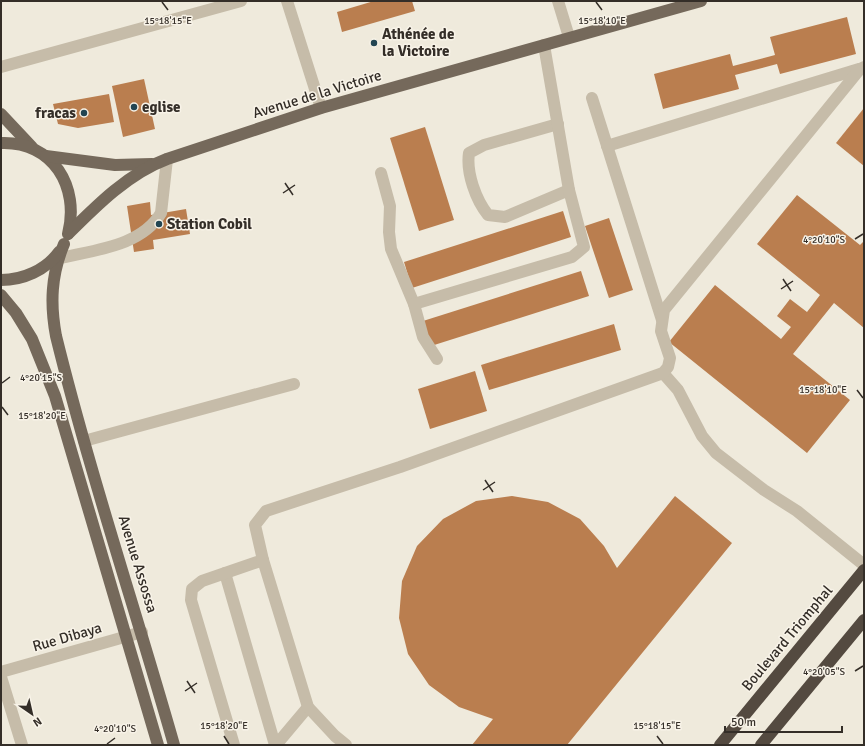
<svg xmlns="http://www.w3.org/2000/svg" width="865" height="746" font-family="Signika,sans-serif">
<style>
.building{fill:#ba7e4f}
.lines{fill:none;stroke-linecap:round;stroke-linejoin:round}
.minor{stroke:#c6bca9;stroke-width:12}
.major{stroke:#75695b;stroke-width:12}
.highway{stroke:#544a40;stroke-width:12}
.ticks{fill:none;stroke:#342e28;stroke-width:1.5}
.poi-dot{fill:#224552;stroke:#f8f3e8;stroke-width:1.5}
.labels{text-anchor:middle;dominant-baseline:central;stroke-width:3;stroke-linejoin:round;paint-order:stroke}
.poi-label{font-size:15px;font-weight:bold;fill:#342e28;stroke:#f8f3e8;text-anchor:start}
.street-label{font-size:15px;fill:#342e28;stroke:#f8f3e8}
.ticks-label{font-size:10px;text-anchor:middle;fill:#342e28;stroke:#f8f3e8;stroke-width:3;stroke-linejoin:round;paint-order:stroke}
</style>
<rect width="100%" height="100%" fill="#efeadc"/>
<g class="building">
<polygon points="374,1 412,1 415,11 342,32 337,12"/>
<polygon points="847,17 856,54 780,74 777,64 735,75 739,89 663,109 654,74 730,54 733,66 775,55 770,37"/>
<polygon points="144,79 155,129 123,137 112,86"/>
<polygon points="109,94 114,122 78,128 58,124 53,104"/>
<polygon points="864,108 864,166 836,143"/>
<polygon points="425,127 454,220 419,231 390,138"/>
<polygon points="797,195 860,245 864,241 864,328 834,303 793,354 850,400 807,453 669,342 715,285 781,339 791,327 777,316 790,299 807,312 820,295 757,244"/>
<polygon points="150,202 151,215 186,209 190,234 153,240 154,249 134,252 127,206"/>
<polygon points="563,211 571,237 412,288 404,262"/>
<polygon points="609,218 633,290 609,298 585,226"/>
<polygon points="581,271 589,296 431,346 423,321"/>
<polygon points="614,324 621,350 489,390 481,365"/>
<polygon points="475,371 487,411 430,429 418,389"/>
<polygon points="512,496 548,502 580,519 604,546 617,568 675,496 732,543 567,745 472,745 493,719 459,707 429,685 408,654 399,618 402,581 417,546 443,519 476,501"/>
</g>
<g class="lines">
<g class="minor">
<polyline points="287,1 321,108"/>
<polyline points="558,1 569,37"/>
<polyline points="1,67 241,1"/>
<polyline points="592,98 662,320"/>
<path d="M558 124 484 145 469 153C466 173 476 200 488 215L505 217 569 190"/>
<polyline points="607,146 859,69"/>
<polyline points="381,173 390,206 389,232 391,249 414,304"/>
<path d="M57 259C92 250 141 247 161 213L167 159"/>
<polyline points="437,359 423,337 414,304 572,257 584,247 569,190 544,45"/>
<polyline points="663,373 678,390 702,436 716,453 764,490 797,511 864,565"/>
<polyline points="84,441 294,384"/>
<polyline points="225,573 275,745"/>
<polyline points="1,672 142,632"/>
<polyline points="1,677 22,745"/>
<polyline points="234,745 191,600 192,589 202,581 263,560"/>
<polyline points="276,745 308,707"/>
<polyline points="346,745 335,736 308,707 263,560 255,525 266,511 400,467 663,373 668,367 670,358 661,331 664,310 860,69 864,67"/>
</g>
<g class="major">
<polyline points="1,114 32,147"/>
<path d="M1 143C53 141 80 187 68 234"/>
<polyline points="46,156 115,165 152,164"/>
<path d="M69 233C97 205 129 173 167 159L321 108 701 1"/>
<path d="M64 244C51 275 50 304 56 336 90 474 135 608 174 745"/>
<path d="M1 280C23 280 46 270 59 252"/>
<polyline points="1,295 16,313 32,339 55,396 158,745"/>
</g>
<g class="highway">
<polyline points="720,745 864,570"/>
<polyline points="761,745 864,620"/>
</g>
</g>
<path class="ticks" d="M162 2 168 10M596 2 602 10M285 183 293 195M283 193 295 185M855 239 863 234M783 279 791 291M781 289 793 281M2 383 10 377M857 390 863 398M2 407 8 415M485 480 493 492M483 490 495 482M855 671 863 666M187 681 195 693M185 691 197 683M224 736 229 744M657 736 663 744M107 744 115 738"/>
<g class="poi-dot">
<circle cx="374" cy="43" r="4"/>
<circle cx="134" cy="107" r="4"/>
<circle cx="84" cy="113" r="4"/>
<circle cx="159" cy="224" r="4"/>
</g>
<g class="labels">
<g class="poi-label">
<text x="382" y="34">Athénée de<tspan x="382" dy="17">la Victoire</tspan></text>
<text x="142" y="107">eglise</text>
<text x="76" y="113" text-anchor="end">fracas</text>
<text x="167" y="224">Station Cobil</text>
</g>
<g class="street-label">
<text transform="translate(317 94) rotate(-17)">Avenue de la Victoire</text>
<text transform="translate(138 564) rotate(73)">Avenue Assossa</text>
<text transform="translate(67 637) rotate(-16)">Rue Dibaya</text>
<text transform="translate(787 638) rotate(-50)">Boulevard Triomphal</text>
</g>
</g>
<g class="ticks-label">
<text x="168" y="24">15°18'15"E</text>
<text x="602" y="24">15°18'10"E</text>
<text x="824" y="243">4°20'10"S</text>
<text x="41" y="381">4°20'15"S</text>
<text x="823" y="393">15°18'10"E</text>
<text x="42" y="419">15°18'20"E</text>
<text x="824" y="675">4°20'05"S</text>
<text x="224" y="729">15°18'20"E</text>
<text x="657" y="729">15°18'15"E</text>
<text x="115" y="732">4°20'10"S</text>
</g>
<rect width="865" height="746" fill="none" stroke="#342e28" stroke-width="4"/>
<g transform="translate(32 714) rotate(146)" stroke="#f8f3e8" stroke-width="3" paint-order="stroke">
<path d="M0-3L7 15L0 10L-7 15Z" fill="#342e28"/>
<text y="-6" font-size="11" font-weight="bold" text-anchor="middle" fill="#342e28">N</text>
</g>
<path d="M725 726v6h117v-6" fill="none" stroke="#342e28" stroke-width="2"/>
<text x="731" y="726" font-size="12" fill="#342e28" stroke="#f8f3e8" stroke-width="3" paint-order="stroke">50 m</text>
</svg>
